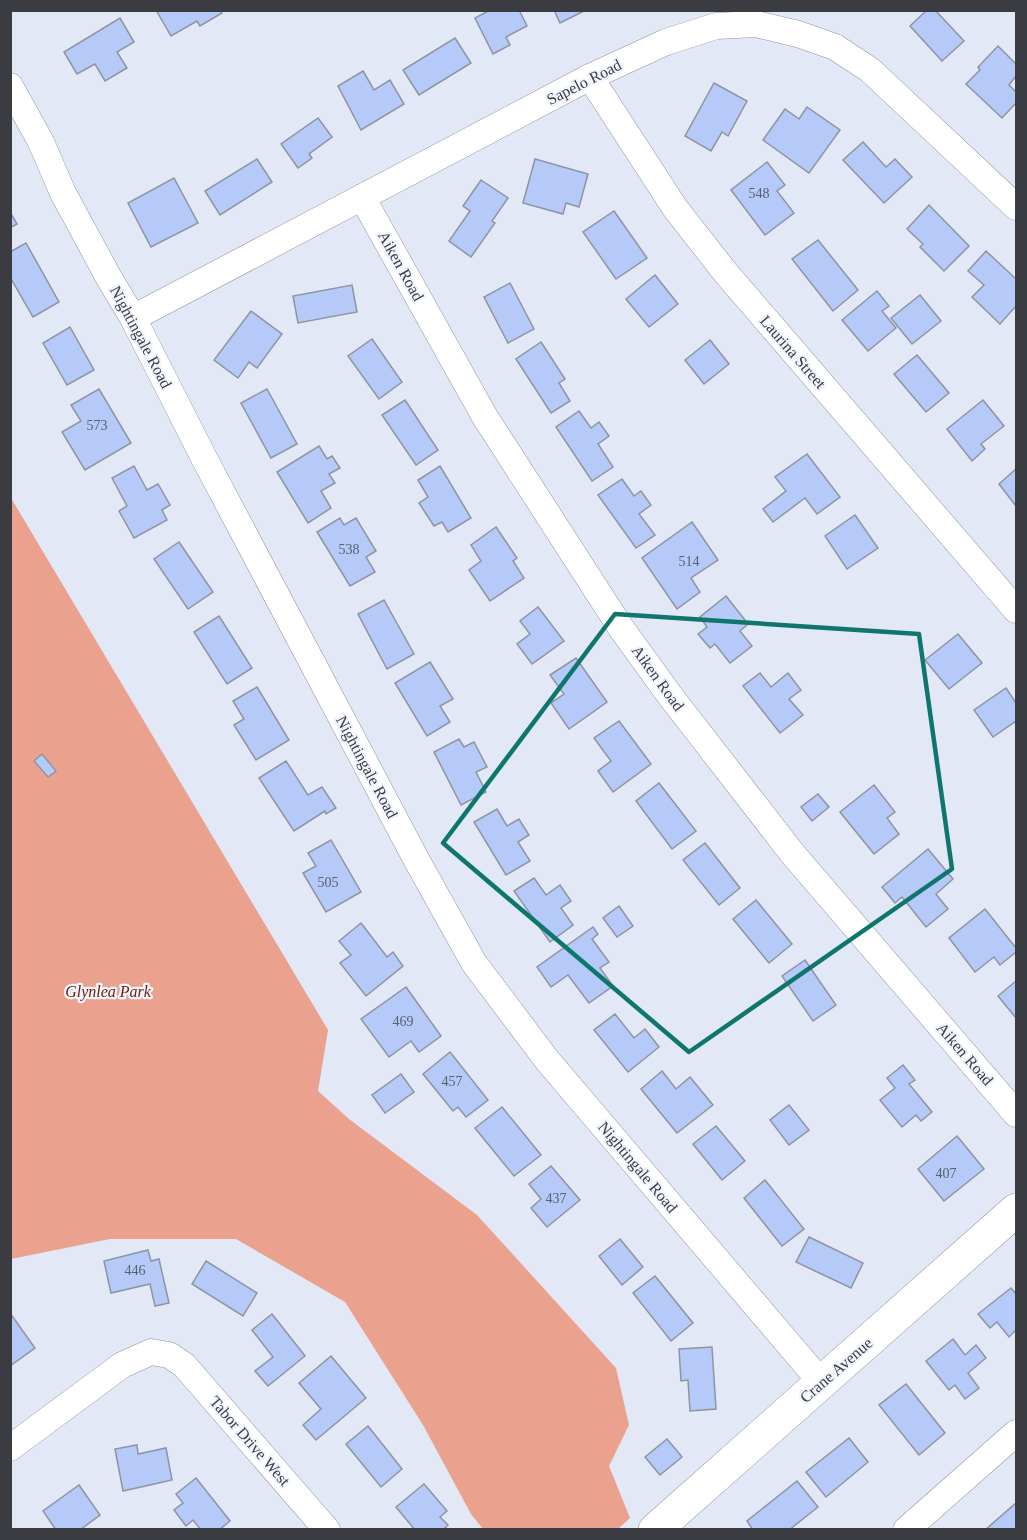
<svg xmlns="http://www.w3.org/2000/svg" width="1027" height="1540" font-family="'Times New Roman',serif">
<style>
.green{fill:#eaa18e}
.building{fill:#b5caf8;stroke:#8e94a0;stroke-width:1.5}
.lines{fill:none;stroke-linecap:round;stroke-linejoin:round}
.street-casing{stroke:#8f95a1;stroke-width:27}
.secondary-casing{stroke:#8f95a1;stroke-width:34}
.street{stroke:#fff;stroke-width:26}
.secondary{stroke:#fff;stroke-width:33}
.marked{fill:none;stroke:#0f766e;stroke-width:4.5;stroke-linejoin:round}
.labels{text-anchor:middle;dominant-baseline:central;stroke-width:4.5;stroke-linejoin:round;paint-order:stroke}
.number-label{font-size:14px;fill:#596070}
.street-label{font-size:16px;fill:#3a3c42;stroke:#f2f5fe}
.park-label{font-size:16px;font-style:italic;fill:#6a1b04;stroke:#f2f5fe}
</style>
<rect width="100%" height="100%" fill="#e2e8f6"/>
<polygon class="green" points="11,498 328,1030 318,1091 349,1119 477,1215 616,1368 629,1425 609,1466 630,1518 618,1529 483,1529 471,1514 423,1425 345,1302 236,1239 110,1239 11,1259"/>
<g class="building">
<polygon points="156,10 220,10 222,13 200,26 197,21 171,36"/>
<polygon points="490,10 519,10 527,26 506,37 510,45 493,54 475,18"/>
<polygon points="554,10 586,10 560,23"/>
<polygon points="927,10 935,10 964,41 942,61 910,26"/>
<polygon points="120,18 134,42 117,52 127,68 105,81 95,64 77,74 64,52"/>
<polygon points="455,38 471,63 419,95 403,70"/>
<polygon points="998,46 1016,64 1016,76 1009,85 1016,92 1016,103 1002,118 966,84 980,70 978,67"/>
<polygon points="363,71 374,90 390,80 404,104 361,130 338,86"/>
<polygon points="714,83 747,101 728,136 722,132 711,151 685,136"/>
<polygon points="807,107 840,130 809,173 763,140 785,109 799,119"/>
<polygon points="318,118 332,137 309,154 312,158 298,168 281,144"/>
<polygon points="863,142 886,167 895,159 912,177 884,203 843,160"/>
<polygon points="257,159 272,182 220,215 205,191"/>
<polygon points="535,159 588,174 579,207 566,203 563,214 523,203"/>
<polygon points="767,162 785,185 777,191 794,213 765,235 731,190"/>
<polygon points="174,178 198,223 151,247 128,203"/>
<polygon points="481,180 508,198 492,221 495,223 471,257 449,241 470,211 463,206"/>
<polygon points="929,205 969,246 944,271 920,247 923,244 907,229"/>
<polygon points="614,211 647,258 616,279 583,232"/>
<polygon points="10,212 17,224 10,228"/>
<polygon points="818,240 858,290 833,311 792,259"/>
<polygon points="26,243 59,302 33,317 10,277 10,252"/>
<polygon points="986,251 1016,279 1016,306 1000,324 972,297 984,285 968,271"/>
<polygon points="655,275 678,304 649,327 626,299"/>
<polygon points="510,283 534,329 508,343 484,297"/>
<polygon points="352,285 357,312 298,323 293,296"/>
<polygon points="877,291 889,306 882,311 896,328 868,351 842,320"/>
<polygon points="920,295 941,321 912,344 891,318"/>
<polygon points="251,311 282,334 257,368 249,362 238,378 214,360"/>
<polygon points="70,327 94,370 67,385 43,343"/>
<polygon points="372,339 402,382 379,399 348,356"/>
<polygon points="710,340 729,364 704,384 685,360"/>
<polygon points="541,342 565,379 559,383 570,401 551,413 516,359"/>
<polygon points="917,355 949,393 926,412 894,374"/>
<polygon points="99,389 131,443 85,470 62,432 81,421 71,405"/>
<polygon points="267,389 297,444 271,458 241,403"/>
<polygon points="405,400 438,450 416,465 382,415"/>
<polygon points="983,400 1004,426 981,444 985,449 972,461 947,429"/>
<polygon points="579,411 591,428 599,422 609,436 598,444 613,467 592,481 556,427"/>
<polygon points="319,446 327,459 332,456 340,468 329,474 335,483 321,491 331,508 308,523 277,472"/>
<polygon points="807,454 840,497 817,514 805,498 773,522 763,509 786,491 775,477"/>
<polygon points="134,466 147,490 158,484 170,505 162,510 167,520 134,538 119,511 127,506 112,478"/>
<polygon points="440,466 471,518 448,532 442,522 434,526 419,503 428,497 418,480"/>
<polygon points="1016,469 1016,506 999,484"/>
<polygon points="622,479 634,496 641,491 651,505 639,514 655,535 636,548 598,495"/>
<polygon points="855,515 878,548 847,569 825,536"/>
<polygon points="340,518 344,525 356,518 376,551 366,557 375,572 350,586 317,532"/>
<polygon points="692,522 718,560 691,578 700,592 677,609 642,558"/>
<polygon points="496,527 517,558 513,561 524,578 490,601 469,570 481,561 471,545"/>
<polygon points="179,542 213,592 188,609 154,559"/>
<polygon points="726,596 748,624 740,631 752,646 730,663 715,644 710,648 698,634 707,627 700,617"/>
<polygon points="384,600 414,654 387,669 358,614"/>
<polygon points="538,607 564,641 532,664 517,644 530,634 520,621"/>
<polygon points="219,616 252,668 227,684 194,632"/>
<polygon points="958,634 982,663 949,689 925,660"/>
<polygon points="576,658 607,702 569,729 551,703 564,694 550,675"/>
<polygon points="430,662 453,699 440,706 450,722 427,736 395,683"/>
<polygon points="760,673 771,687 788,673 801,690 789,699 803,715 780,733 743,686"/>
<polygon points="257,687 289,740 256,760 234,725 244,719 233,701"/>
<polygon points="1006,688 1016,703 1016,721 993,737 974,710"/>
<polygon points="619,721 651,764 613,792 598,771 611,761 594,738"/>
<polygon points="459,739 464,747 474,742 487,767 476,772 486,792 461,805 434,752"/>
<polygon points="42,754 56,771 48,777 34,761"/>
<polygon points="286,761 308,795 322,787 336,808 326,814 325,811 294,831 259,778"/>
<polygon points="659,783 696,831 672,849 636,801"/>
<polygon points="874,785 895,812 887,818 899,834 874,854 840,812"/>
<polygon points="818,794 829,807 812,821 801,807"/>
<polygon points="497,809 507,826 519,819 529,835 518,842 530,861 506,875 474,822"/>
<polygon points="331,840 361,892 326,912 303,873 316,866 308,853"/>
<polygon points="705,843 740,888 719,905 683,860"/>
<polygon points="928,849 953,879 936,894 948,909 926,927 902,897 895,903 882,887"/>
<polygon points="534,878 546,895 560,885 571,901 561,908 573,925 550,942 514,891"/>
<polygon points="756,900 792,944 769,963 733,919"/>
<polygon points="619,906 633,926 617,937 603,918"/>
<polygon points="985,909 1016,948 1016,952 1000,965 994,957 975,972 949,938"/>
<polygon points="361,923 387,957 393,952 403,966 366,996 340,963 351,955 339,941"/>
<polygon points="593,927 598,934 592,939 609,962 600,968 613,986 589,1003 568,975 551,987 537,967"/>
<polygon points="805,960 836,1005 813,1021 782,976"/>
<polygon points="1016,981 1016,1018 998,996"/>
<polygon points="406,987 441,1036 419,1052 411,1041 389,1057 361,1019"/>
<polygon points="615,1014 634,1038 645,1029 659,1047 628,1072 594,1030"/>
<polygon points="450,1052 488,1100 466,1117 458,1107 453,1111 423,1074"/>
<polygon points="903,1065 915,1080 909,1084 932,1112 921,1121 916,1115 902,1127 880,1100 895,1088 887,1078"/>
<polygon points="662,1071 676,1089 690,1077 713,1105 677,1133 641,1089"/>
<polygon points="401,1074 414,1092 385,1113 372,1095"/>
<polygon points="789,1105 809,1130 789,1145 770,1120"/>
<polygon points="502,1107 541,1155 514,1176 475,1128"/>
<polygon points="716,1126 745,1161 722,1180 693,1144"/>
<polygon points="957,1136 984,1169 944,1201 918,1169"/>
<polygon points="551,1166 580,1200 547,1227 531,1208 541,1199 529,1184"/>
<polygon points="765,1180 804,1229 782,1246 744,1198"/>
<polygon points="809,1237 863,1263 851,1288 796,1262"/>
<polygon points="620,1239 643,1267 622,1285 599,1256"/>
<polygon points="148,1250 151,1261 159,1259 169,1303 155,1306 150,1284 111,1293 104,1261"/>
<polygon points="206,1261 257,1293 243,1316 192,1284"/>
<polygon points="655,1276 693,1323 671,1341 633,1293"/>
<polygon points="1011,1288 1016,1294 1016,1330 1009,1337 997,1322 990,1328 978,1314"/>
<polygon points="10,1313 35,1348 10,1366"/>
<polygon points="272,1314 305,1356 268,1386 255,1371 273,1357 252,1330"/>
<polygon points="953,1339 965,1355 976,1345 986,1358 968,1373 979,1388 965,1399 955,1385 949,1390 926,1361"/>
<polygon points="712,1347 716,1409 690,1411 688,1380 681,1381 679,1349"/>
<polygon points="331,1356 366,1398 316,1440 303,1425 321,1409 299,1383"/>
<polygon points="906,1384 945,1433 919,1455 879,1405"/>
<polygon points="368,1426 402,1469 381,1487 346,1444"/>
<polygon points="849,1438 868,1462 826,1497 806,1472"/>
<polygon points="667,1439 682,1457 660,1475 645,1457"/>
<polygon points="137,1445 138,1454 166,1448 172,1480 123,1491 115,1449"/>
<polygon points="196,1478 230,1521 219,1530 201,1530 193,1520 186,1526 174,1510 183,1503 176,1494"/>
<polygon points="797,1481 818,1507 789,1530 753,1530 747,1521"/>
<polygon points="424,1484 447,1511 440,1517 448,1525 443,1530 415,1530 396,1507"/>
<polygon points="79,1485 100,1515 80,1530 56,1530 43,1511"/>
<polygon points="1016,1503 1016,1530 985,1530"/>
</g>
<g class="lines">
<defs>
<g id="street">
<polyline points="590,77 675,208 725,272 1016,610"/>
<polyline points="10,86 41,142 63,193 109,278 133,318 203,456 416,859 474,963 547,1060 821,1382"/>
<polyline points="362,197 485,417 621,628 671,697 792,853 1016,1114"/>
<polyline points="133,318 590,77 666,42 716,26 756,24 798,34 835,47 870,70 1016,207"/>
<polyline points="10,1448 122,1365 151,1352 169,1355 184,1365 327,1530"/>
<polyline points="906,1530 1016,1433"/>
</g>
<polyline id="secondary" points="655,1530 1016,1210"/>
</defs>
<use href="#street" class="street-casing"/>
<use href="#secondary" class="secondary-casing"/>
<use href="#street" class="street"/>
<use href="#secondary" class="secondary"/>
</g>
<path class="marked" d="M615 614 919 634 952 869 689 1052 443 843Z"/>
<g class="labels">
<g class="number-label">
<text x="759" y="193">548</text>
<text x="97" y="425">573</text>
<text x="349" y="549">538</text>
<text x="689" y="561">514</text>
<text x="328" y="882">505</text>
<text x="403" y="1021">469</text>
<text x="452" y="1081">457</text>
<text x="946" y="1173">407</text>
<text x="556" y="1198">437</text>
<text x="135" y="1270">446</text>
</g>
<g class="street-label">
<text transform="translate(584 82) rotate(-27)">Sapelo Road</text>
<text transform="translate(401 266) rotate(61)">Aiken Road</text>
<text transform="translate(141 337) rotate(62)">Nightingale Road</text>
<text transform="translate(793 352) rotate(49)">Laurina Street</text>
<text transform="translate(658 678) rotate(54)">Aiken Road</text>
<text transform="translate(367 767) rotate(62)">Nightingale Road</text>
<text transform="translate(965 1054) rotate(49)">Aiken Road</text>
<text transform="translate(638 1167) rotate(50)">Nightingale Road</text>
<text transform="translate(836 1370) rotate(-41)">Crane Avenue</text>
<text transform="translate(250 1441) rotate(49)">Tabor Drive West</text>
</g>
<g class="park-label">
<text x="108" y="991">Glynlea Park</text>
</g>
</g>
<rect width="1027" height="1540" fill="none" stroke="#3a3c42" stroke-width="24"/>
</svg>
